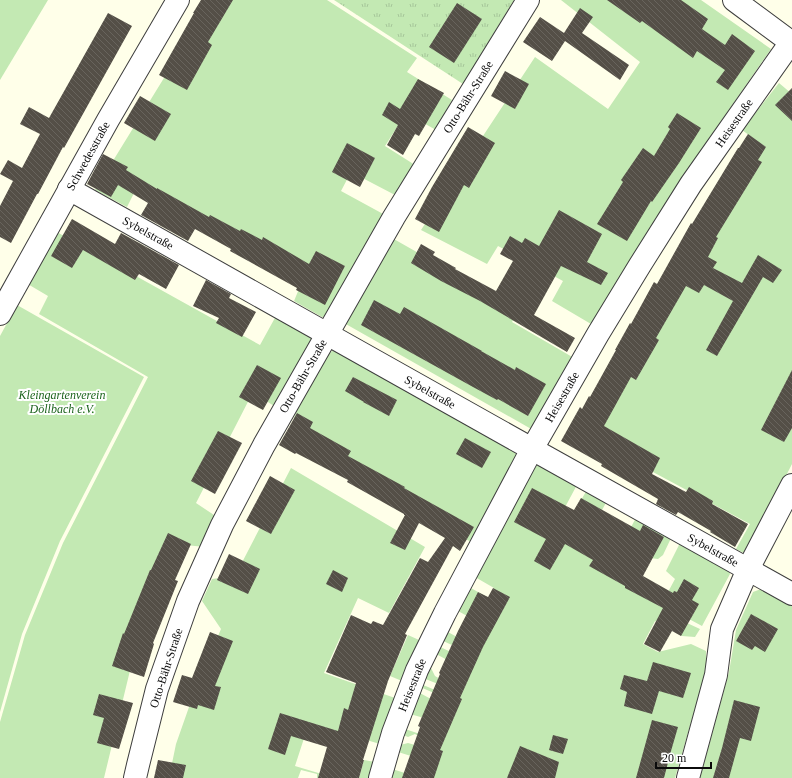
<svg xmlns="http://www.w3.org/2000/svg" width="792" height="778" font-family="Georgia,serif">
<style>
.grass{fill:url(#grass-tufts)}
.garden{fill:#c3e9b3}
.building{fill:url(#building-back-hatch)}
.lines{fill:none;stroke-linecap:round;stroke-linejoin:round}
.minor-casing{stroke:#3e3e3e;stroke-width:24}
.minor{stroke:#fff;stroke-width:22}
.labels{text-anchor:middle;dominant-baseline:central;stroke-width:4;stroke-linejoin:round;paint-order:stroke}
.street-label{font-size:12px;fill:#0b0b0b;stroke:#fff}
.park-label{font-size:12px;font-style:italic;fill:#1b631c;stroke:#fff}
</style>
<defs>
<pattern id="grass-tufts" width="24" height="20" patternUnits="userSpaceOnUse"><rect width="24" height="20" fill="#c3e9b3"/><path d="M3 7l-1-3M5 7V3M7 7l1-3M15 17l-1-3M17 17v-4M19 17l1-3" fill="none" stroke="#a6c699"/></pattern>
<pattern id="building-back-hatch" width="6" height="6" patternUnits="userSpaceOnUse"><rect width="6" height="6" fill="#544f47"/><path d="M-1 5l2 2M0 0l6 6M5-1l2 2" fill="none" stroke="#68645d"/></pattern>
</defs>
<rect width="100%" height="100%" fill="#ffffe9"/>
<polygon class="grass" points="334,0 514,0 463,84"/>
<g class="garden">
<polygon points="0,0 48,0 0,80"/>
<polygon points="212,0 327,0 417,58 407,72 452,100 436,130 406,113 385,146 415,165 395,195 351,172 341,191 385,215 329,316 322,317 294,301 299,289 140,181 127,207 95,190"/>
<polygon points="561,0 701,0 771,49 681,179 591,324 552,301 563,281 498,246 487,264 421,230 535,57 608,109 640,62"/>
<polygon points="779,83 792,94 792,464 746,554 736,549 750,524 582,434 761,144 742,130"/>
<polygon points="55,231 260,345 276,316 316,339 277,408 253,392 196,503 217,517 204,547 177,544 134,654 104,778 0,778 0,722 25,635 63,543 148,377 39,314 48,296 26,283"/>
<polygon points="392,238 519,310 512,322 574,358 533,430 344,323"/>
<polygon points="17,305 144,377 60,541 22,634 0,712 0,336"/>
<polygon points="336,349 512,446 518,458 471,542 288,434 297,410 329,353"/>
<polygon points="542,464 578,483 548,539 556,544 588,488 608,499 601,512 614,559 638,514 673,534 663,555 658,559 650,558 633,573 668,592 675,579 666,571 682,539 727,564 730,574 702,626 689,619 687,623 700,629 695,637 682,636 655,621 643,644 658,652 691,644 706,651 706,670 675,778 665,778 643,772 641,778 390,778 392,769 405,773 411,756 398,752 400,745 408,743 415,745 418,736 415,734 408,737 403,735 405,729 420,734 424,718 410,714 418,692 431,699 434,693 420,687 421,684 435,690 438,684 423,678 429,664 435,676 440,679 449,661 438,655 436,650 438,646 451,652 454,646 441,640 446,631 459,638 469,617 458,611 469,587 489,598 494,588 475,577 536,466"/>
<polygon points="291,468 425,547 389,613 358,598 324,673 395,698 380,744 309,723 295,766 335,778 317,778 317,774 301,770 298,778 169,778 176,744 195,690 221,629 202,601 212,579 235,576"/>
<polygon points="761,589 792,606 792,778 700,778 729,672 736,630 753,592"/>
<polygon points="408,635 419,640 402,681 390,676"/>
<polygon points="364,760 375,762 371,778 359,778"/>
</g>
<g class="building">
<polygon points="201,0 233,0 208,42 212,45 187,90 159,75 194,13 193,13"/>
<polygon points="607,0 681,0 708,19 702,29 725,45 732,34 755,51 728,90 716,82 725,70 697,51 693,58 642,21 640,23"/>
<polygon points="457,3 482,19 454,63 429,47"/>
<polygon points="580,8 593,17 582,33 629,65 620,80 565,41 552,61 523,42 540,17 564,33"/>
<polygon points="108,13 132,26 64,148 63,147 38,194 37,194 11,243 0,237 0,206 13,181 0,174 8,160 22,168 40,134 20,124 29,107 49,118"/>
<polygon points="505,71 529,84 515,109 491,96"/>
<polygon points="418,79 444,93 419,136 415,134 403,155 387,145 398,125 382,115 389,102 400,109"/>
<polygon points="792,88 792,121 775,105"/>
<polygon points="140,96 171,114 155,141 124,123"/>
<polygon points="677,113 701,128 679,163 652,202 651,201 627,241 597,224 623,182 621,180 643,148 654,156 670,129 668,127"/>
<polygon points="468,127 495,143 469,188 464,185 439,232 415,219 432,187"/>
<polygon points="748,134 766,147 758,160 762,162 716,237 718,238 708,257 717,262 713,268 742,283 758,255 782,270 773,283 763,277 717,356 706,350 733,301 704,285 699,293 686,286 656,338 659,340 636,380 631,377 604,426 660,458 652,474 686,492 689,487 713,501 712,504 748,524 735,547 710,532 711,531 678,512 676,515 656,504 658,499 601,466 602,464 561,441 580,407 582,409 589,396 590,397 616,350 615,350 630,323 631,324 654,282 657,284 691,223 692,224 738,148 739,148"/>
<polygon points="347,143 375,158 360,187 332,172"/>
<polygon points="103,154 128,167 126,170 157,189 157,188 209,217 210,215 240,231 241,229 262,240 263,237 309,264 316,251 345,266 325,305 296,290 297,288 230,251 231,249 195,229 188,241 141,215 148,203 118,185 111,197 87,184"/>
<polygon points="559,210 602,234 587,262 608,273 601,285 561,266 534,315 575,338 567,352 480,301 441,281 411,263 421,244 435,252 433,255 456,268 455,269 496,291 513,261 500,254 510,236 522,243 525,238 539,246"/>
<polygon points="72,219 115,244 121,233 179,265 166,289 139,274 135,280 83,250 72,268 51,256"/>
<polygon points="206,280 231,294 229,298 256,312 242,337 216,323 219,318 193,306"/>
<polygon points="374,300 400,314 404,307 482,351 481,351 515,370 516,367 546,384 528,416 498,399 497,400 473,387 361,325"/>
<polygon points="257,365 281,378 263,410 239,397"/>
<polygon points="792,370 792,428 784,442 761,430"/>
<polygon points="353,377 397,400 389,416 363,402 364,402 345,391"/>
<polygon points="297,413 313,422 310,428 351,451 348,456 405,487 404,488 474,527 460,551 453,546 405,634 407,635 388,681 363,760 364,760 359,778 318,778 327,747 291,736 285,755 268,749 280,713 338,731 344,708 348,710 356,683 326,672 351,615 371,624 373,621 383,625 420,558 428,562 445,538 419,523 405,550 390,543 405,515 404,515 404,514 347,482 348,480 296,453 295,454 279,445"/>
<polygon points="218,431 242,443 215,494 191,481"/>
<polygon points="465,438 491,452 482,468 456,454"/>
<polygon points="270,476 295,490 271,534 246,521"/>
<polygon points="532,488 574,510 581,498 640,531 643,525 664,537 643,576 673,593 674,591 677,592 684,579 699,588 692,600 699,604 681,636 672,631 660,652 644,644 663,608 625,588 625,586 589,566 593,560 565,544 550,570 534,561 546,539 514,522"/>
<polygon points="168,533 191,544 175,580 178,581 153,643 154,644 144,677 112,666 123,633 124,634 150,570 151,570"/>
<polygon points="229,554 260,569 248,594 217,580"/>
<polygon points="333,570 348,578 342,592 326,584"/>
<polygon points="493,588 510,597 483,647 460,698 462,699 440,750 443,751 434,778 402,778 420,727 418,726 440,674 439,673 458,631 478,592 488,597"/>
<polygon points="751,614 778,629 765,652 755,646 752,650 736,641"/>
<polygon points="210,632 233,641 215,686 221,687 214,710 198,705 197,709 173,702 182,675 192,678"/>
<polygon points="653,662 691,673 683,698 659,691 652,714 624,706 627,692 620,689 624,675 647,681"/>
<polygon points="99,694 133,703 119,749 97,743 104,718 93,715"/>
<polygon points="734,700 760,707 751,741 740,738 729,778 713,778 722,748"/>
<polygon points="652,720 678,727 671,751 664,778 636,778"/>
<polygon points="553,735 568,739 563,754 549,750"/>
<polygon points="520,746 559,762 555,778 507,778"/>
<polygon points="158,760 186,765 183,778 154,778"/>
</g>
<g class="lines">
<defs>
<g id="minor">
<polyline points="734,0 792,43"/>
<polyline points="69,189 532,449 792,594"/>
<polyline points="0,314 108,120 178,0"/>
<polyline points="135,778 138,765 157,689 188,601 222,525 264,445 394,217 528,0"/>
<polyline points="380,778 393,733 417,670 445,613 532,449 598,334 640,265 691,184 791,42"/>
<polyline points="688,778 716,675 722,629 748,569 792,485"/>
</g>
</defs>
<use href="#minor" class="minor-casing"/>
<use href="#minor" class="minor"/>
</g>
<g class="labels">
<g class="street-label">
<text transform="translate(468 97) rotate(-58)">Otto-Bähr-Straße</text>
<text transform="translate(734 123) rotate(-55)">Heisestraße</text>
<text transform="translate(88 156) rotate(-61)">Schwedesstraße</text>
<text transform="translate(148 233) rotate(29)">Sybelstraße</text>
<text transform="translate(303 376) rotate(-60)">Otto-Bähr-Straße</text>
<text transform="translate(430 392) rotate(29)">Sybelstraße</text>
<text transform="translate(562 397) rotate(-60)">Heisestraße</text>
<text transform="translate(713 550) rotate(29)">Sybelstraße</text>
<text transform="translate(166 668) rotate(-72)">Otto-Bähr-Straße</text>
<text transform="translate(412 685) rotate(-68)">Heisestraße</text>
</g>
<g class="park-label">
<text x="62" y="395">Kleingartenverein<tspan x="62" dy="14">Döllbach e.V.</tspan></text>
</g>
</g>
<path d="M656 762v6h55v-6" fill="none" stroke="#0b0b0b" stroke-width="2"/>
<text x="662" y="762" font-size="12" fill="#0b0b0b" stroke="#ffffff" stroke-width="3" paint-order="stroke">20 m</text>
</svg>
